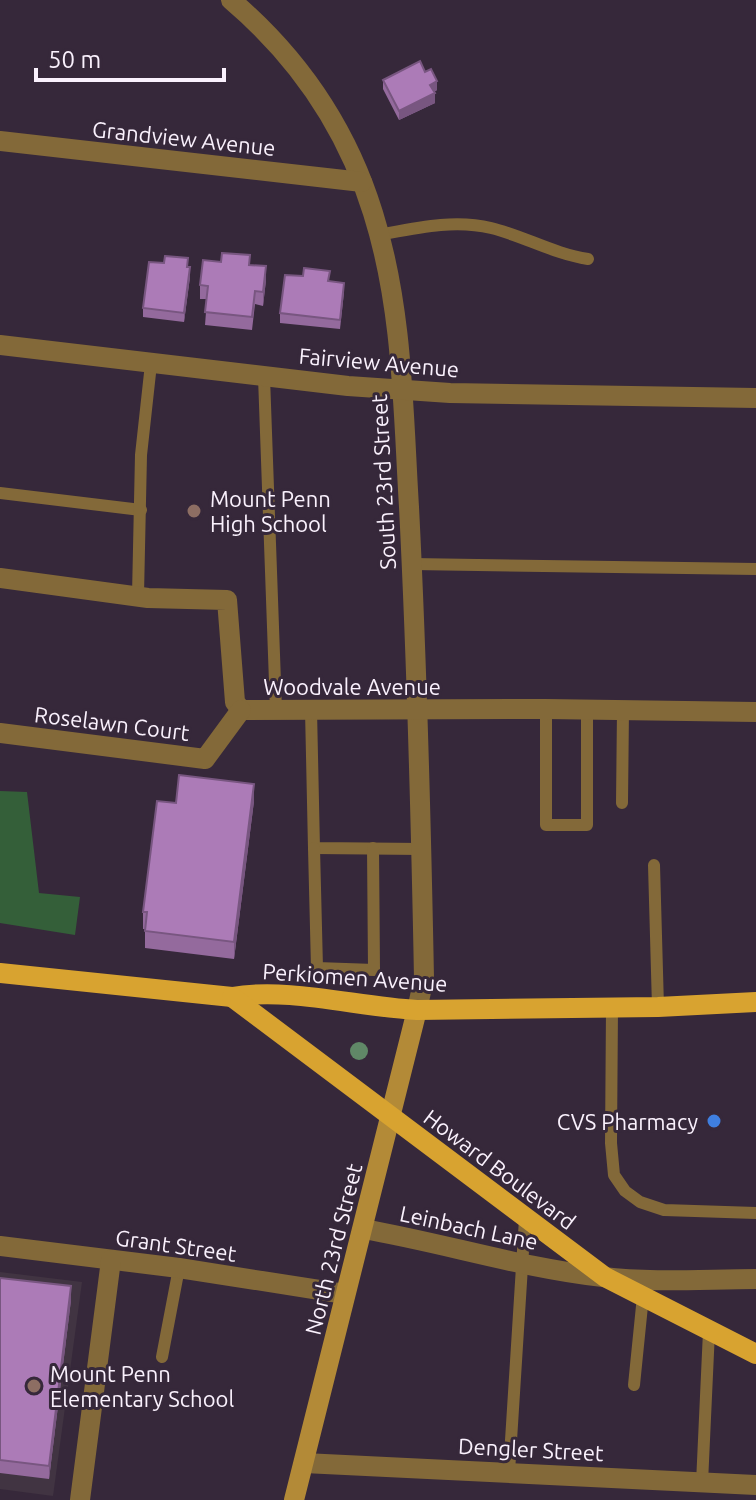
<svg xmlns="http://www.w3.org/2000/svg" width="756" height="1500" font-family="Ubuntu,sans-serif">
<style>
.education{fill:#413442}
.green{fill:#345f39}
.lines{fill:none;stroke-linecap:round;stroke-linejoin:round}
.lane{stroke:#836939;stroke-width:12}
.street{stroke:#836939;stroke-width:20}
.secondary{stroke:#b38a37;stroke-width:20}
.primary{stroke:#d8a330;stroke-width:20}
.tree{fill:#608867}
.wall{fill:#946a9d}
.shaded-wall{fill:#785680}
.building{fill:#ac7bb7;stroke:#785680;stroke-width:2}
.education-dot{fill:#8d6e63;stroke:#36283a;stroke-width:3}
.shop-dot{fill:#3f7fe0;stroke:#36283a;stroke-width:3}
.labels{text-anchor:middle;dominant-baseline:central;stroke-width:6;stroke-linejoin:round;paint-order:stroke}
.street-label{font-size:22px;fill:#faf1fd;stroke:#36283a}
.poi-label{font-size:22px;fill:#faf1fd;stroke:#36283a;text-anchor:start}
</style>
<rect width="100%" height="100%" fill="#36283a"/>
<polygon class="education" points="0,1272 82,1282 53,1496 0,1489"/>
<polygon class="green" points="0,791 27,792 39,893 80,897 75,935 0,923"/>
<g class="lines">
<g class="lane">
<path d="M378 235C416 228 454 219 491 228 524 236 554 254 588 259"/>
<polyline points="264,377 276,710"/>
<polyline points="0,493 141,510"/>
<polyline points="412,564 756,569"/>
<polyline points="138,595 141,455 151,364"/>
<polyline points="546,709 546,825 587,825 587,710"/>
<polyline points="311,710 314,848 422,849"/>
<polyline points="622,803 623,710"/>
<polyline points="314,848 317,968 374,970 373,848"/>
<polyline points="654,865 658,1007"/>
<polyline points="612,1008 611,1143 614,1175 625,1191 640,1202 664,1210 756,1213"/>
<polyline points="162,1357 179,1268"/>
<polyline points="634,1385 643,1296"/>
<polyline points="509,1472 525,1219"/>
<polyline points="702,1483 709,1331"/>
</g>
<g class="street">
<path d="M231 0C298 57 347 129 373 213 403 308 403 409 409 507 417 664 421 821 424 978L417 1010"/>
<polyline points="0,141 362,182"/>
<polyline points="0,345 348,386 450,393 756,398"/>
<polyline points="0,578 148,598 227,600 235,702 241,710 546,709 756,712"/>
<polyline points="0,733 205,759 241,710"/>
<path d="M363 1229C444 1243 522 1268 603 1277 653 1283 706 1279 756 1279"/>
<polyline points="0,1246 179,1268 345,1294"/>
<polyline points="304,1463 756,1485"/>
<polyline points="80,1500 111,1260"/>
</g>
<polyline class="secondary" points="294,1500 417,1010"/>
<g class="primary">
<path d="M0 973 232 997C289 987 358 1007 417 1010L658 1007 756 1002"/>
<polyline points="232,997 605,1277 756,1354"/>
</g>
</g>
<circle class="tree" cx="359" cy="1051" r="9"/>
<g class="wall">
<polygon points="425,72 437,90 434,92 435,103 399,120 383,89 383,80"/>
<polygon points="250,265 266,280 263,306 255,304 252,330 205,325 207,299 200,299 200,285"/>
<polygon points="188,267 190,277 184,322 143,317 143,308"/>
<polygon points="303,276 330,281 344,292 340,329 280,323 280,313"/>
<polygon points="254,801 234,959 145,948 145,929 143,929 143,912 176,803"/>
<polygon points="0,1278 71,1300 49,1479 0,1473"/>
</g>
<g class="shaded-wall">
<polygon points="437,81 437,90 430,94 430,85"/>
<polygon points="435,93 435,103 399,120 399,111"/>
<polygon points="266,266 266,280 263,306 263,292"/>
<polygon points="190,267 190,277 184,322 184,313"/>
<polygon points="254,784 254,801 234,959 234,942"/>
<polygon points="71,1286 71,1300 49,1479 49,1466"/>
</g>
<g class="building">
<polygon points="420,61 425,72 431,69 437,81 430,85 435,93 399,111 383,80"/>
<polygon points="222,253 250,255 249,265 266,266 263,292 255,291 252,317 205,312 208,286 200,285 203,260 221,262"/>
<polygon points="165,256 188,258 187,267 190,267 184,313 143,308 149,262 164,263"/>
<polygon points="304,268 330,271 328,281 344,283 340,320 280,313 285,275 303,276"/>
<polygon points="179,775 254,784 234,942 145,931 147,912 143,912 157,801 176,803"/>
<polygon points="0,1278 71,1286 49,1466 0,1460"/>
</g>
<g class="education-dot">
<circle cx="194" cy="511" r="8"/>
<circle cx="34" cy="1386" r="8"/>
</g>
<circle class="shop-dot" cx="714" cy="1121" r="8"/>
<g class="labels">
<g class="street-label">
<text transform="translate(184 138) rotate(6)">Grandview Avenue</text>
<text transform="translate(379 362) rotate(5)">Fairview Avenue</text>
<text transform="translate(383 482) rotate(-93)">South 23rd Street</text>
<text x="352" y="686">Woodvale Avenue</text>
<text transform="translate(112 723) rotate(7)">Roselawn Court</text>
<text transform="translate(355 977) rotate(4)">Perkiomen Avenue</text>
<text transform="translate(500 1169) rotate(37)">Howard Boulevard</text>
<text transform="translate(469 1227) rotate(12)">Leinbach Lane</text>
<text transform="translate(176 1245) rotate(8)">Grant Street</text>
<text transform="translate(333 1249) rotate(-76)">North 23rd Street</text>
<text transform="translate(531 1449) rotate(3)">Dengler Street</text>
</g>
<g class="poi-label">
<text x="210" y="498">Mount Penn<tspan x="210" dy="25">High School</tspan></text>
<text x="698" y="1121" text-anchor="end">CVS Pharmacy</text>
<text x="50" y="1373">Mount Penn<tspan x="50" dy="25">Elementary School</tspan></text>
</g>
</g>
<path d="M36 68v12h188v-12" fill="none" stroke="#faf1fd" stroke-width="4"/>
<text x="48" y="68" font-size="24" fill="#faf1fd" stroke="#36283a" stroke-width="6" paint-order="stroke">50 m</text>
</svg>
